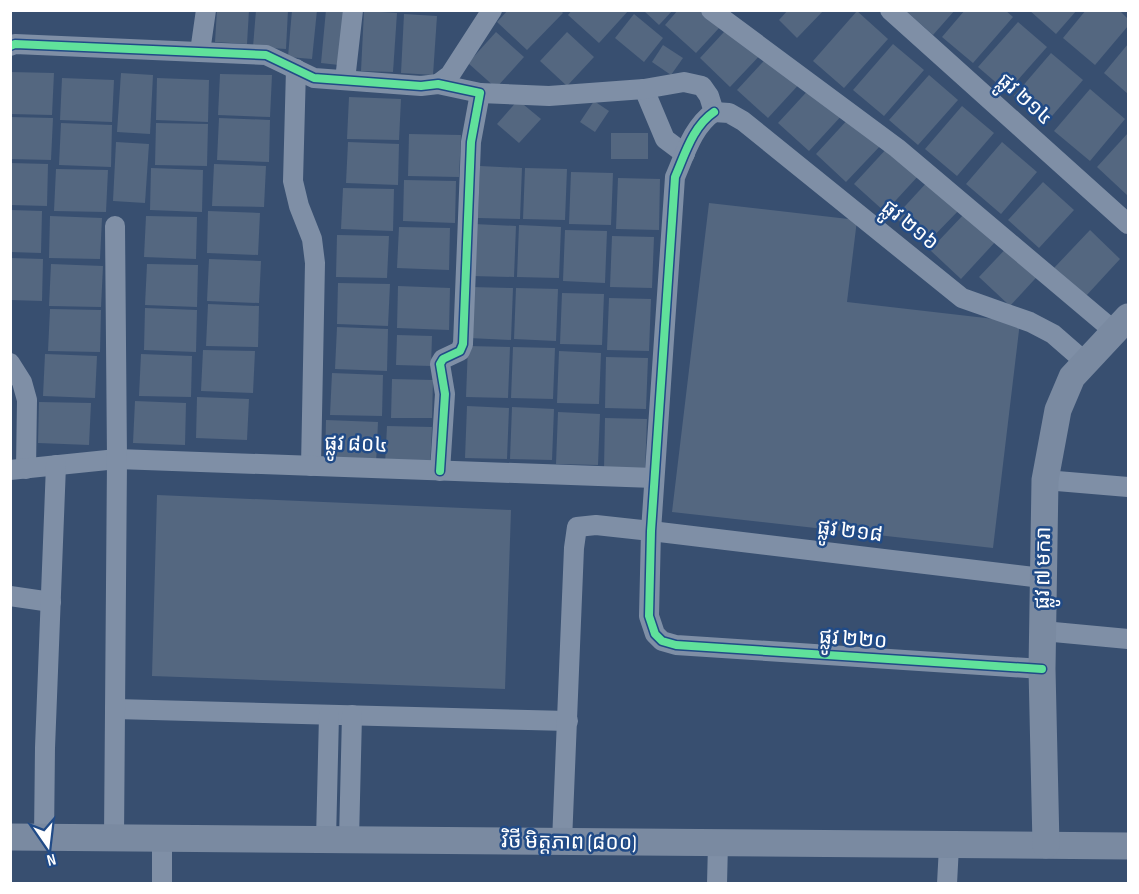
<svg xmlns="http://www.w3.org/2000/svg" width="1139" height="894" font-family="'Sofia Sans Condensed','Noto Sans Khmer',sans-serif">
<style>
.building{fill:#546780}
.lines{fill:none;stroke-linecap:round;stroke-linejoin:round}
.street{stroke:#7f8fa6;stroke-width:20}
.secondary{stroke:#7a8aa1;stroke-width:27}
.cycleway-casing{stroke:#214b87;stroke-width:11}
.cycleway{stroke:#60e19b;stroke-width:8}
.labels{text-anchor:middle;dominant-baseline:central;stroke-width:5;stroke-linejoin:round;paint-order:stroke}
.street-label{font-size:21px;fill:#fff;stroke:#214b87}
</style>
<rect width="100%" height="100%" fill="#384f70"/>
<g class="building">
<polygon points="217,10 249,10 247,44 215,42"/>
<polygon points="256,10 288,10 286,49 253,47"/>
<polygon points="292,10 317,10 312,59 288,57"/>
<polygon points="326,10 344,12 339,65 321,63"/>
<polygon points="508,10 560,10 563,13 527,50 497,22"/>
<polygon points="572,10 629,10 599,43 568,15"/>
<polygon points="643,10 673,10 659,25"/>
<polygon points="678,10 726,10 731,15 696,53 665,25"/>
<polygon points="788,10 824,10 797,38 779,20"/>
<polygon points="905,10 955,10 933,35"/>
<polygon points="965,10 1005,10 1013,17 973,63 942,37"/>
<polygon points="1029,10 1077,10 1056,34"/>
<polygon points="1086,10 1119,10 1128,19 1128,26 1095,65 1063,38"/>
<polygon points="364,11 397,13 393,72 361,71"/>
<polygon points="857,11 888,39 844,88 813,61"/>
<polygon points="404,14 437,16 433,75 401,73"/>
<polygon points="634,14 663,38 644,62 615,38"/>
<polygon points="735,20 766,49 730,87 700,58"/>
<polygon points="1018,22 1047,47 1007,92 978,67"/>
<polygon points="496,32 524,57 496,88 468,63"/>
<polygon points="567,32 594,57 567,86 540,61"/>
<polygon points="893,44 924,70 884,116 853,90"/>
<polygon points="1128,44 1128,94 1104,73"/>
<polygon points="663,45 683,58 671,75 652,62"/>
<polygon points="772,52 803,80 768,118 737,90"/>
<polygon points="1051,53 1083,80 1046,123 1014,96"/>
<polygon points="10,72 54,73 52,115 10,114"/>
<polygon points="121,73 153,75 150,134 117,132"/>
<polygon points="220,74 272,75 270,117 218,115"/>
<polygon points="929,75 958,100 918,145 889,120"/>
<polygon points="62,78 114,80 112,122 60,120"/>
<polygon points="157,78 209,80 208,122 156,120"/>
<polygon points="813,85 844,113 809,151 778,123"/>
<polygon points="1090,89 1125,119 1090,161 1054,131"/>
<polygon points="349,97 401,99 399,140 347,139"/>
<polygon points="518,100 541,119 519,143 497,124"/>
<polygon points="594,101 609,111 595,132 580,122"/>
<polygon points="962,106 994,133 957,176 925,149"/>
<polygon points="851,116 882,144 846,182 816,154"/>
<polygon points="10,117 53,118 51,160 10,159"/>
<polygon points="219,118 270,120 269,162 217,160"/>
<polygon points="61,123 112,125 111,167 59,165"/>
<polygon points="156,123 208,124 207,166 155,165"/>
<rect x="611" y="133" width="37" height="26"/>
<polygon points="1128,133 1128,194 1127,195 1097,167"/>
<polygon points="409,134 461,135 459,177 408,176"/>
<polygon points="116,142 149,144 145,203 113,201"/>
<polygon points="348,142 399,144 398,185 346,183"/>
<polygon points="1002,142 1037,172 1001,214 966,184"/>
<polygon points="889,146 920,174 885,212 854,184"/>
<polygon points="10,163 48,164 47,206 10,205"/>
<polygon points="214,164 266,166 264,207 212,206"/>
<polygon points="480,166 522,168 520,219 478,218"/>
<polygon points="151,168 203,170 202,212 150,210"/>
<polygon points="525,168 567,169 565,220 523,219"/>
<polygon points="56,169 108,170 106,212 54,211"/>
<polygon points="571,172 613,173 611,225 569,224"/>
<polygon points="618,178 660,179 659,230 616,229"/>
<polygon points="930,179 961,208 925,245 895,217"/>
<polygon points="404,180 456,181 455,223 403,221"/>
<polygon points="1043,182 1074,210 1039,248 1008,220"/>
<polygon points="343,188 394,189 393,231 341,229"/>
<polygon points="709,203 857,220 847,302 1020,322 993,548 672,512"/>
<polygon points="10,210 42,211 41,253 10,252"/>
<polygon points="208,211 260,213 258,255 207,253"/>
<polygon points="966,212 996,241 961,279 930,250"/>
<polygon points="50,216 102,218 100,259 49,258"/>
<polygon points="146,216 197,217 196,259 144,257"/>
<polygon points="474,224 516,226 514,277 472,276"/>
<polygon points="519,225 561,227 559,278 517,277"/>
<polygon points="399,227 450,228 449,270 397,268"/>
<polygon points="565,230 607,231 605,283 563,281"/>
<polygon points="1090,230 1120,259 1085,297 1054,268"/>
<polygon points="337,235 389,236 387,278 336,277"/>
<polygon points="612,236 654,237 652,288 610,287"/>
<polygon points="1014,240 1045,268 1010,306 979,277"/>
<polygon points="10,258 43,259 42,301 10,300"/>
<polygon points="209,259 261,261 259,303 207,301"/>
<polygon points="51,264 103,266 101,307 49,306"/>
<polygon points="147,264 198,265 197,307 145,305"/>
<polygon points="338,283 390,284 388,326 337,324"/>
<polygon points="398,286 450,288 449,330 397,328"/>
<polygon points="471,287 513,288 511,340 469,338"/>
<polygon points="516,288 558,289 556,341 514,339"/>
<polygon points="562,293 604,294 602,345 560,344"/>
<polygon points="609,298 651,299 649,351 607,350"/>
<polygon points="208,304 259,306 258,347 206,346"/>
<polygon points="145,308 197,310 196,352 144,350"/>
<polygon points="50,309 101,310 100,352 48,351"/>
<polygon points="337,327 388,329 387,371 335,369"/>
<polygon points="397,335 432,336 431,366 396,365"/>
<polygon points="468,346 510,347 508,398 466,397"/>
<polygon points="513,347 555,348 553,399 511,398"/>
<polygon points="203,350 255,351 253,393 201,391"/>
<polygon points="559,351 601,353 599,404 557,403"/>
<polygon points="45,354 97,356 95,398 43,396"/>
<polygon points="141,354 192,356 191,397 139,396"/>
<polygon points="606,357 648,358 646,409 605,408"/>
<polygon points="332,373 383,375 382,416 330,415"/>
<polygon points="392,379 433,380 432,418 391,418"/>
<polygon points="197,397 249,399 247,440 196,438"/>
<polygon points="135,401 186,403 185,445 133,443"/>
<polygon points="39,402 91,403 89,445 38,443"/>
<polygon points="467,406 509,408 507,459 465,458"/>
<polygon points="512,407 554,409 552,460 510,459"/>
<polygon points="558,412 600,414 598,465 556,464"/>
<polygon points="605,418 647,419 645,470 604,469"/>
<polygon points="326,420 378,422 376,464 325,462"/>
<polygon points="387,426 432,427 430,466 385,464"/>
<polygon points="157,495 511,510 505,689 152,676"/>
</g>
<g class="lines">
<g class="street">
<polyline points="711,10 897,148 1114,331"/>
<polyline points="890,10 1128,224"/>
<polyline points="10,46 15,44 266,55 314,78 421,86 438,84 480,93 471,142 463,344 460,351 443,359 440,364 445,394 440,471"/>
<polyline points="200,52 206,10"/>
<polyline points="296,69 293,181 299,206 312,239 315,263 311,466"/>
<polyline points="345,80 353,10"/>
<polyline points="438,84 450,75 492,10"/>
<polyline points="644,89 665,139 685,154"/>
<polyline points="480,93 549,96 644,89 684,82 702,86 709,96 714,112"/>
<path d="M714 112C693 126 685 154 675 177L651 531 649 616 655 634 662 641 676 645 1042 669"/>
<polyline points="714,112 729,113 743,121 962,298 1030,322 1053,334 1084,361"/>
<polyline points="10,363 22,382 27,400 26,469"/>
<polyline points="10,470 117,459 654,478"/>
<polyline points="1045,480 1128,487"/>
<polyline points="10,596 51,602"/>
<polyline points="1043,631 1128,639"/>
<polyline points="115,709 568,721"/>
<polyline points="44,837 45,748 56,465"/>
<polyline points="114,838 117,459 115,226"/>
<polyline points="326,840 329,715"/>
<polyline points="349,840 352,715"/>
<polyline points="562,842 574,548 577,527 596,525 651,531 1042,578"/>
<polyline points="162,884 162,838"/>
<polyline points="717,884 718,844"/>
<polyline points="947,884 949,846"/>
</g>
<g class="secondary">
<polyline points="10,837 1128,846"/>
<polyline points="1046,845 1042,669 1045,480 1058,410 1072,377 1128,317"/>
</g>
<defs>
<g id="cycleway">
<polyline points="10,46 15,44 266,55 314,78 421,86 438,84 480,93 471,142 463,344 460,351 443,359 440,364 445,394 440,471"/>
<path d="M714 112C693 126 685 154 675 177L651 531 649 616 655 634 662 641 676 645 1042 669"/>
</g>
</defs>
<use href="#cycleway" class="cycleway-casing"/>
<use href="#cycleway" class="cycleway"/>
</g>
<g class="labels">
<g class="street-label">
<text transform="translate(1025 99) rotate(42)">ផ្លូវ ២១៤</text>
<text transform="translate(910 225) rotate(39)">ផ្លូវ ២១៦</text>
<text transform="translate(356 444) rotate(2)">ផ្លូវ ៨០៤</text>
<text transform="translate(850 531) rotate(7)">ផ្លូវ ២១៨</text>
<text transform="translate(1043 568) rotate(-89)">ផ្លូវ ៧ មករា</text>
<text transform="translate(853 639) rotate(4)">ផ្លូវ ២២០</text>
<text transform="translate(569 842) rotate(1)">វិថី មិត្តភាព (៨០០)</text>
</g>
</g>
<rect width="1139" height="894" fill="none" stroke="#ffffff" stroke-width="24"/>
<g transform="translate(48 846) rotate(166)" stroke="#214b87" stroke-width="4.5" paint-order="stroke">
<path d="M0-4.5L10 22L0 15L-10 22Z" fill="#ffffff"/>
<text y="-9" font-size="16" font-weight="bold" text-anchor="middle" fill="#ffffff">N</text>
</g>
</svg>
